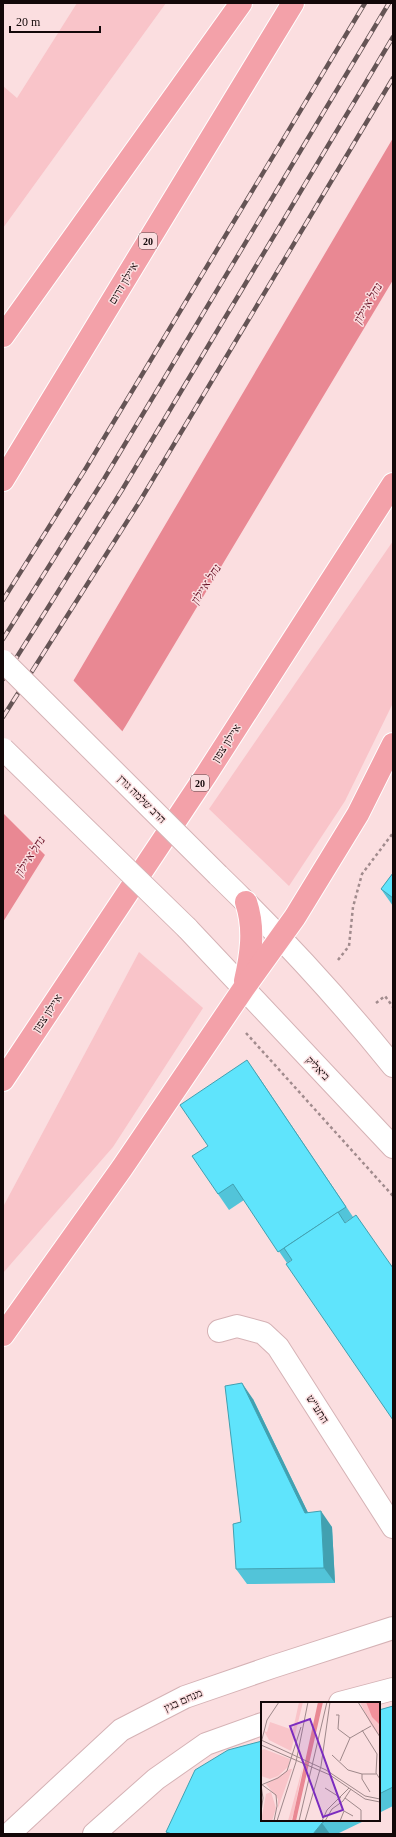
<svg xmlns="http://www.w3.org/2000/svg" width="396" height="1837" font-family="'Times New Roman','Noto Sans Hebrew',serif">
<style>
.green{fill:#f9c4c9}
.water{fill:#e98893}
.pier{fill:#fbdee0}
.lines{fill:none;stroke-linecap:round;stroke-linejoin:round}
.street-casing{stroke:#d5b2b5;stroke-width:24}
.secondary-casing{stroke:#d5b2b5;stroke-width:24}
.highway-casing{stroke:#fff;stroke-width:24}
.path{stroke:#a18b8d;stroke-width:2.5;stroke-dasharray:3 3;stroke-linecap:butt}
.street{stroke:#fff;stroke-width:22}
.secondary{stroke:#fff;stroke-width:22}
.highway{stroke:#f3a1a9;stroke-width:22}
.rail-casing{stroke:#655455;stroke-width:4.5}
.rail{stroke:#fbdee0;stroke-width:3;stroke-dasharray:9;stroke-linecap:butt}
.secondary-bridge-casing{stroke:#d5b2b5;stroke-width:24;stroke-linecap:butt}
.secondary-bridge{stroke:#fff;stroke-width:22}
.wall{fill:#52c4d9}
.shaded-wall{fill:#42a0b0}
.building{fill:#5fe4fc;stroke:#42a0b0}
.labels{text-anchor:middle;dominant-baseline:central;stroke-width:3;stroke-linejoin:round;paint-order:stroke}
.shield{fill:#fbdee0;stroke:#59484a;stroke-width:1}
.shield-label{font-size:10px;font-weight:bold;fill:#130809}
.street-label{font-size:11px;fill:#130809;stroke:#fbdee0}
.water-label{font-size:12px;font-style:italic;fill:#6b1428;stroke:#fbdee0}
.inset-road{fill:none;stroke:#9e888a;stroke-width:1}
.view{fill:#7b2cbf;fill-opacity:0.15;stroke:#7b2cbf;stroke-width:2}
.inset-edge{fill:none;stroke:#130809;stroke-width:2}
</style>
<rect width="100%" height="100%" fill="#fbdee0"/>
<g class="green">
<polygon points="77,3 166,3 3,228 3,86 17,98"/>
<polygon points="393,541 393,703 345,801 289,886 209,809"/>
<polygon points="139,952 203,1008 113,1147 3,1273 3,1207"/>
</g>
<polygon class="water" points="393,138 393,280 125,727 3,922 3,797 75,678"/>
<polygon class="pier" points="72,679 124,733 46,856 3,813 3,793"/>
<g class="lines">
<defs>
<polyline id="street" points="219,1331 237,1326 263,1333 278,1347 393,1527"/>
<g id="secondary">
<path d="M218 875C280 935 339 999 393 1066"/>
<polyline points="187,928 393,1147"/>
<polyline points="340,1703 393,1689"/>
<polyline points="9,1834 121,1730 185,1697 272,1667 393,1628"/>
<polyline points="94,1834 156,1779 206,1744 262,1724"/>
</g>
<g id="highway">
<polyline points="3,336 241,3"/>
<polyline points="3,480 293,3"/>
<path d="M245 981C251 954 255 929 246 902"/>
<polyline points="3,1080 206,775 393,484"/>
<polyline points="3,1335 122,1168 244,988 295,917 358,814 393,744"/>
</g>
</defs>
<use href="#street" class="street-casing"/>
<use href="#secondary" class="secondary-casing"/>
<use href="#highway" class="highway-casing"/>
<g class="path">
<polyline points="338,960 349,946 353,907 362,874 393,833"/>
<polyline points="376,1003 385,996 393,1007"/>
<polyline points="246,1033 393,1196"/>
</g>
<use href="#street" class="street"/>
<use href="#secondary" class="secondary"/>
<use href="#highway" class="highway"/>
<defs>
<g id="rail">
<polyline points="3,600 86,468 365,3"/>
<polyline points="3,639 104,479 389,3"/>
<polyline points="3,679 122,490 393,37"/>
<polyline points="3,717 140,501 393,78"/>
</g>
</defs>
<use href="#rail" class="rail-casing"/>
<use href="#rail" class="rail"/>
<defs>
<g id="secondary-bridge">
<polyline points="3,661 218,875"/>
<polyline points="3,749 187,928"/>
</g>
</defs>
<use href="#secondary-bridge" class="secondary-bridge-casing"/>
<use href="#secondary-bridge" class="secondary-bridge"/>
</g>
<g class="wall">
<polygon points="393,873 393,906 381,889"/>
<polygon points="258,1076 353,1217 287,1263 244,1200 229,1210 218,1194"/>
<polygon points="253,1399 308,1513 332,1527 335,1583 247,1584 236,1569 241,1522"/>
<polygon points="393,1706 393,1806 379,1813 379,1710"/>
<polygon points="262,1820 366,1820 337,1834 167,1834 166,1832"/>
</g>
<g class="shaded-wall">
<polygon points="247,1060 258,1076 357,1223 346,1207"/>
<polygon points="242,1383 253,1399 316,1529 305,1513"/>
<polygon points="321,1511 332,1527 335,1583 324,1568"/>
<polygon points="322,1823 330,1834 313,1834"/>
</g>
<g class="building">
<polygon points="393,873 393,898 381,889"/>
<polygon points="247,1060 346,1207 278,1252 233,1184 218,1194 192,1156 208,1146 180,1105"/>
<polygon points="338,1212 345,1223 356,1215 393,1268 393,1420 286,1264 292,1260 284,1248"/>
<polygon points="242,1383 305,1513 321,1511 324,1568 236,1569 233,1524 241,1522 225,1386"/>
<polygon points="393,1706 393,1787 379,1794 379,1710"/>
<polygon points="262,1741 262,1820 327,1820 322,1823 313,1834 172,1834 166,1832 195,1770 228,1750"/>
</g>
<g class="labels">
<g class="shield">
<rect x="139" y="233" width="18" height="16" rx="3"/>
<rect x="191" y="775" width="18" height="16" rx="3"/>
</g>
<g class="shield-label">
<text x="148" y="241">20</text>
<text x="200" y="783">20</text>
</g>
<g class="street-label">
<text transform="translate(123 283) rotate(-59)">איילון דרום</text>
<text transform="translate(226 743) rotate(-57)">איילון צפון</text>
<text transform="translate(142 799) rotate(45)">הרב שלמה גורן</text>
<text transform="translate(47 1013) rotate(-56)">איילון צפון</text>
<text transform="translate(318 1068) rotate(46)">ביאליק</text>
<text transform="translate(318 1409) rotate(57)">התע"ש</text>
<text transform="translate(183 1700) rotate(-24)">מנחם בגין</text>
</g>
<g class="water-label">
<text transform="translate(368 303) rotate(-60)">נחל איילון</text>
<text transform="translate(206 584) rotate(-57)">נחל איילון</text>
<text transform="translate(30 856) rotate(-57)">נחל איילון</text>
</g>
</g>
<g transform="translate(261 1702)">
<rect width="119" height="119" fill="#fbdee0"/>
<path d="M38 0H42L30 49 8 38 3 29 6 30 9 20 32 28ZM99 0H119V35L110 23ZM3 47 29 57 27 65 17 74 9 77 0 74V49ZM42 64 33 110 30 119H27ZM29 67H31L17 106V97L5 82ZM10 90 15 106 11 119H0L5 92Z" fill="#f9c4c9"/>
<path d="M105 0H119V23L111 15Z" fill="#f2909b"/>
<path d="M57 0H62L37 110 35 119H31Z" fill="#e98893"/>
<path class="inset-road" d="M97 0 119 35M75 13H78L77 27 89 36M101 28 116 52 115 71 119 77M0 38 65 68 104 94 119 97M0 41 6 18 18 0M0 43 69 73 104 97 119 100M71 53 87 68 101 72H115M79 59 89 36 110 24M101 72V77L109 90M0 82 15 93 16 104 13 119M0 83 17 76 26 69 40 25M64 86 80 96M84 96 100 108V119M0 110 2 96 0 83M16 119 35 60 47 0M38 119 66 0M44 119 60 64 69 0M61 119 66 108 88 86M64 119 71 107 82 99 90 87M79 119 83 109 92 114"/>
<path class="view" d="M49 17 82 108 62 115 29 24Z"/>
<rect width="119" height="119" class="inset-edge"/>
</g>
<rect width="396" height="1837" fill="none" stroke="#130809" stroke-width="8"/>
<path d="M10 26v6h90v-6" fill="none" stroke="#130809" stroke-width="2"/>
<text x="16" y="26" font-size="12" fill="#130809" stroke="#fbdee0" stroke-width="3" paint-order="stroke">20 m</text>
</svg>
